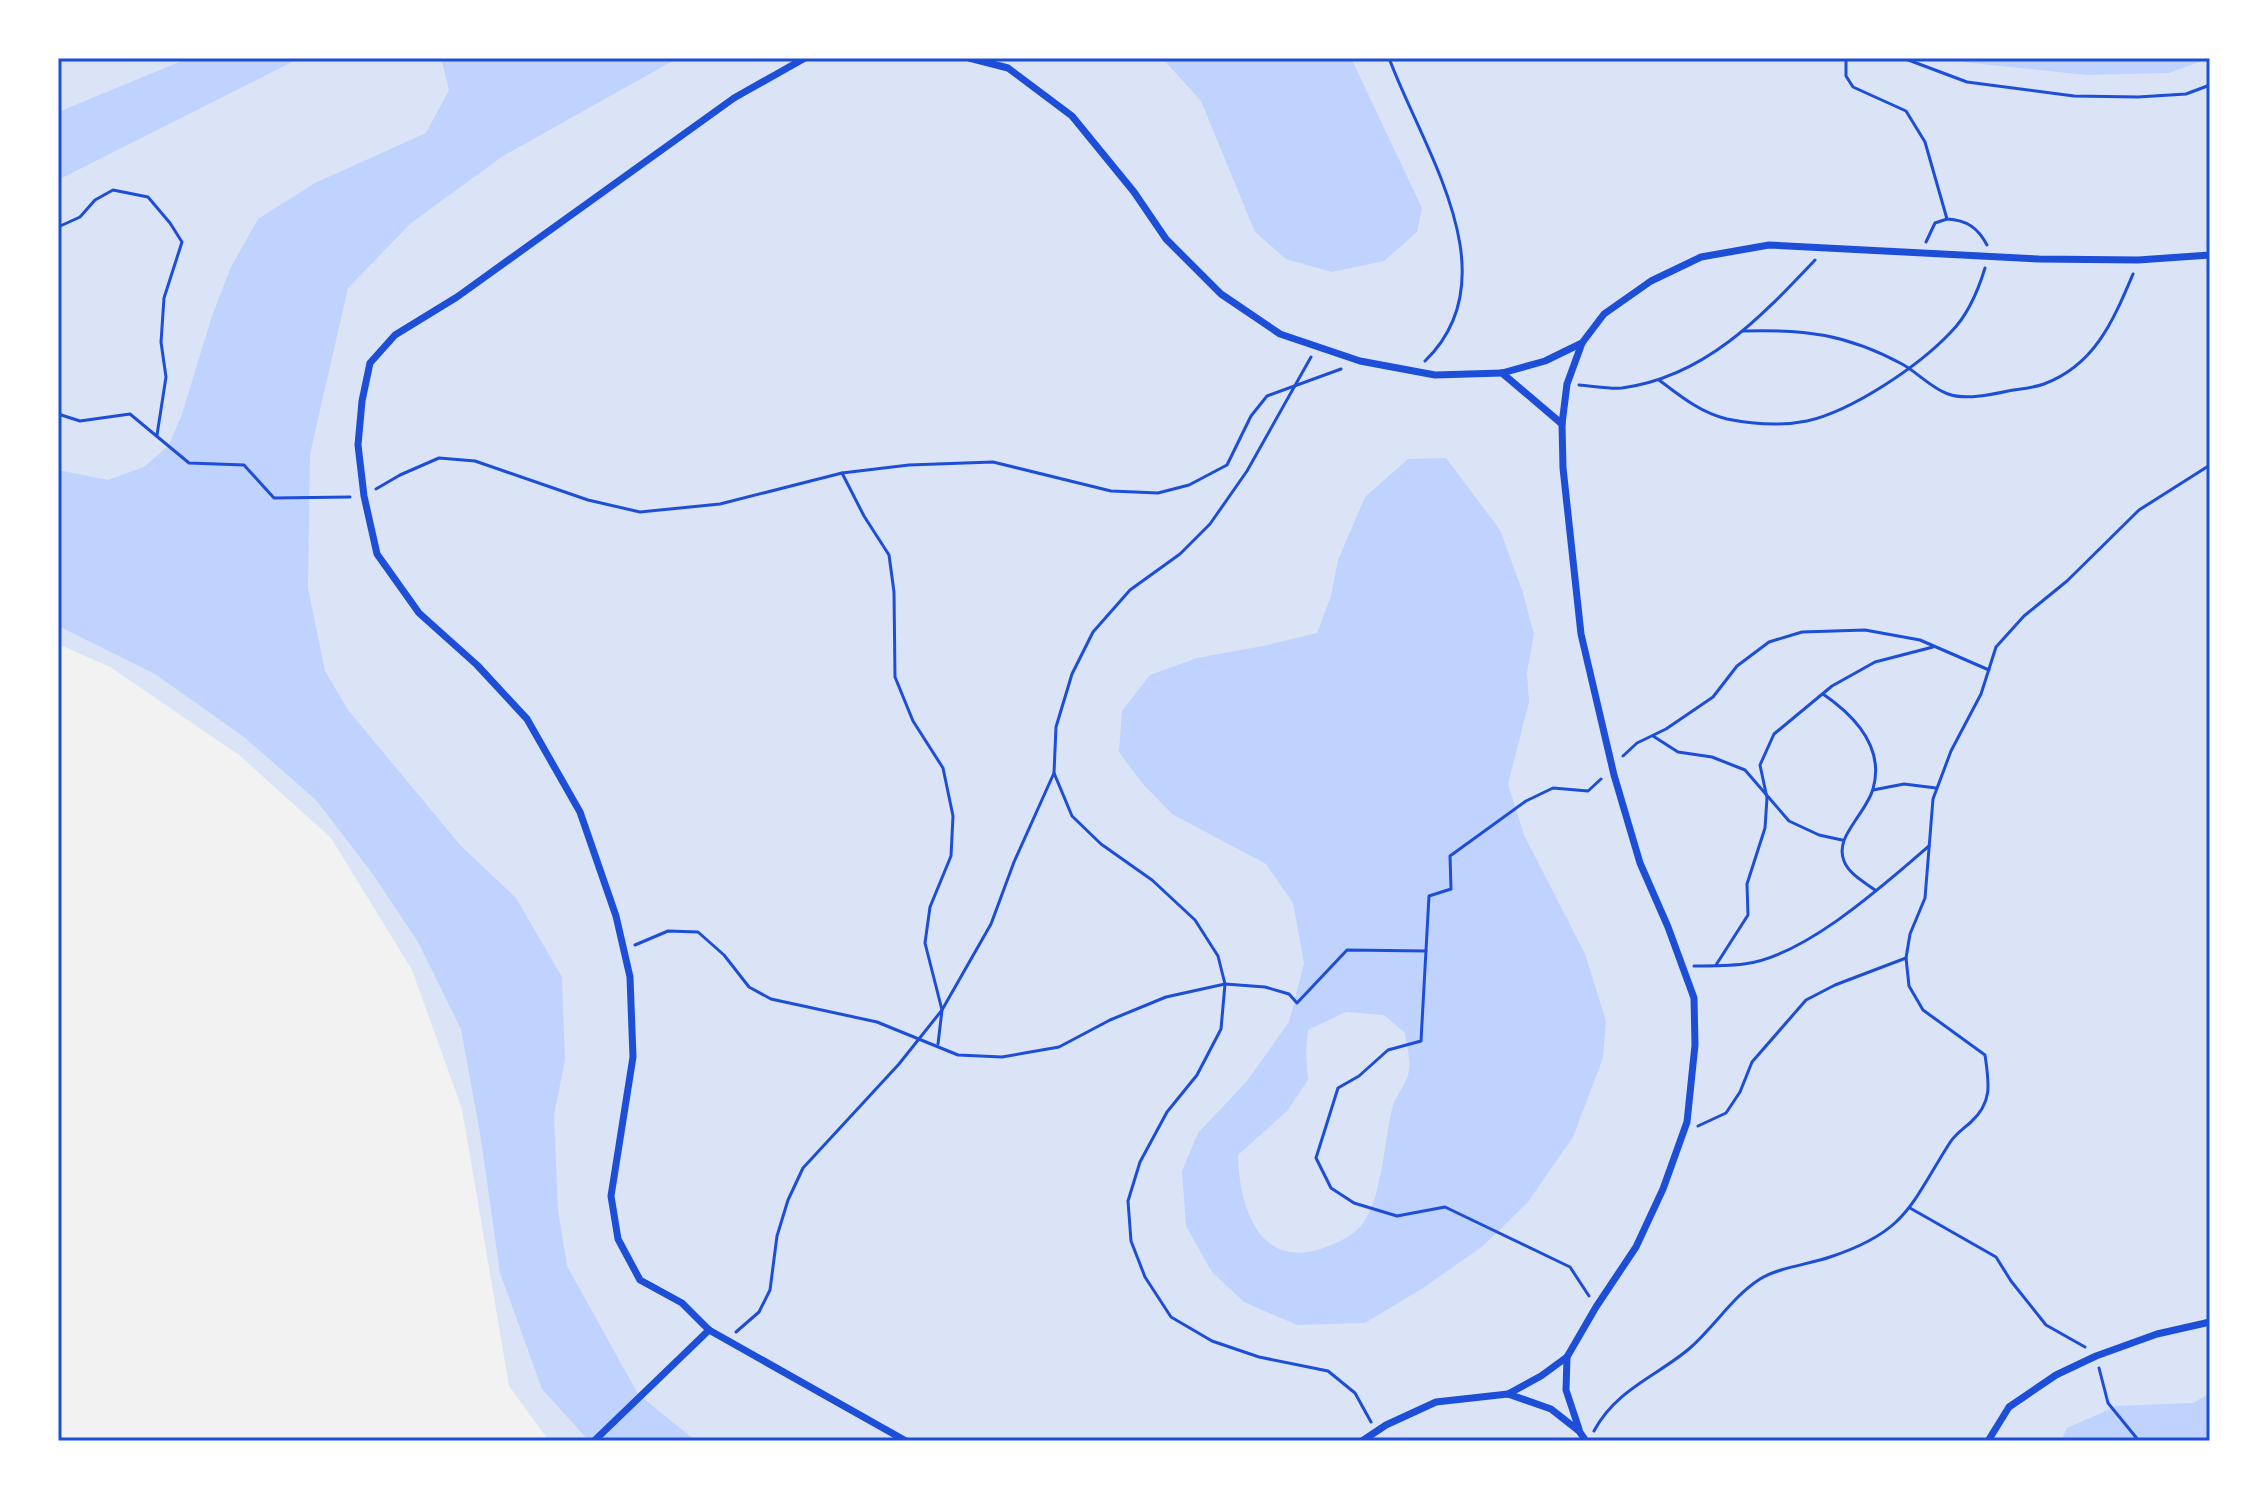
<svg xmlns="http://www.w3.org/2000/svg" width="2268" height="1499" font-family="Overpass,sans-serif">
<style>
.green{fill:#dbe4f7}
.water{fill:#bfd3fe;fill-rule:evenodd}
.lines{fill:none;stroke-linecap:round;stroke-linejoin:round}
.path{stroke:#1d4ed8;stroke-width:3}
.pedestrian{stroke:#1d4ed8;stroke-width:7}
.neatline{fill:none;stroke:#1d4ed8;stroke-width:3}
</style>
<rect width="100%" height="100%" fill="#f2f2f2"/>
<polygon class="green" points="58,58 2210,58 2210,1441 549,1441 509,1386 462,1109 412,970 331,838 239,755 110,667 58,644"/>
<g class="water">
<polygon points="189,58 300,58 58,180 58,112"/>
<polygon points="441,58 678,58 503,156 411,223 348,288 310,454 308,588 325,671 348,710 461,846 516,898 562,977 565,1060 554,1115 558,1210 567,1266 638,1394 696,1441 589,1441 542,1389 500,1273 481,1139 461,1029 418,942 372,873 316,800 244,737 155,674 58,626 58,470 108,480 144,467 169,445 182,414 212,316 231,267 258,219 315,183 426,133 449,90"/>
<polygon points="1162,58 1351,58 1422,208 1417,232 1384,261 1332,272 1286,259 1255,232 1201,101"/>
<polygon points="1957,58 2210,58 2169,73 2086,75 1963,62"/>
<path d="M1446 458 1500 530 1522 590 1534 634 1527 672 1529 702 1508 784 1524 835 1585 954 1606 1021 1603 1058 1573 1137 1528 1202 1483 1246 1423 1288 1365 1323 1297 1325 1244 1302 1212 1272 1186 1226 1182 1171 1198 1133 1247 1081 1289 1022 1304 963 1293 903 1266 864 1172 814 1142 783 1119 752 1122 711 1150 675 1197 658 1263 646 1317 633 1331 596 1338 560 1365 497 1408 459ZM1346 1012 1384 1015 1405 1033C1406 1044 1411 1059 1409 1070 1408 1083 1395 1095 1392 1109 1384 1141 1382 1203 1360 1227 1351 1237 1335 1244 1323 1248 1259 1271 1239 1206 1238 1155L1287 1111 1308 1080 1306 1053 1308 1030Z"/>
<polygon points="2210,1393 2210,1441 2061,1441 2067,1428 2117,1406 2193,1403"/>
</g>
<g class="lines">
<g class="path">
<path d="M1389 58C1422 148 1513 276 1425 361"/>
<polyline points="1846,58 1846,76 1853,87 1906,111 1925,142 1947,219 1935,223 1926,242"/>
<polyline points="1903,58 1967,82 2074,96 2138,97 2186,94 2210,85"/>
<path d="M1947 219C1967 220 1978 228 1987 245"/>
<polyline points="58,227 80,217 95,200 113,190 148,197 170,223 182,242 164,298 161,342 166,377 157,435"/>
<path d="M1743 331C1805 329 1846 334 1902 364 1917 372 1931 388 1948 394 1965 400 1990 395 2008 391 2020 389 2033 388 2044 384 2095 365 2113 321 2133 274"/>
<polyline points="1311,357 1247,471 1210,524 1180,554 1130,590 1093,632 1072,674 1056,727 1054,773 1072,816 1101,844 1152,880 1195,920 1218,956 1225,984 1221,1029 1197,1075 1167,1112 1140,1162 1128,1201 1131,1241 1145,1277 1171,1317 1212,1341 1259,1357 1328,1371 1355,1393 1371,1422"/>
<path d="M1659 380C1680 396 1701 413 1727 419 1752 424 1782 426 1807 421 1852 411 1919 366 1951 332 1968 315 1978 291 1985 268"/>
<path d="M1579 385C1593 386 1609 389 1622 388 1705 377 1761 317 1815 260"/>
<polyline points="58,414 80,421 130,414 189,463 244,465 274,498 350,497"/>
<polyline points="842,473 864,516 889,555 894,592 895,677 913,721 943,768 953,816 951,856 930,907 925,943 942,1010 938,1044"/>
<polyline points="376,489 400,475 439,458 475,461 588,500 640,512 720,504 842,473 909,465 993,462 1111,491 1158,493 1189,485 1227,465 1251,416 1267,396 1341,369"/>
<path d="M1823 694C1855 716 1885 747 1873 789 1870 800 1861 812 1855 821 1847 833 1838 846 1844 861 1849 874 1864 882 1875 890"/>
<polyline points="1653,736 1678,752 1712,757 1745,770 1789,821 1819,835 1842,840"/>
<polyline points="1623,756 1637,743 1666,729 1713,697 1737,666 1769,642 1802,632 1865,630 1920,640 1989,670"/>
<polyline points="1873,790 1904,784 1936,788"/>
<polyline points="635,945 668,931 698,932 724,955 749,987 771,999 877,1022 958,1055 1002,1057 1059,1047 1110,1020 1166,997 1225,984 1265,987 1289,994 1297,1003 1347,950 1426,951"/>
<polyline points="1716,965 1748,915 1747,884 1765,828 1767,798 1760,765 1774,734 1832,686 1875,662 1933,647"/>
<path d="M1694 966C1711 966 1728 966 1744 964 1804 957 1884 885 1929 846"/>
<polyline points="1698,1126 1726,1113 1740,1092 1752,1062 1806,1000 1835,985 1906,958"/>
<polyline points="1910,1208 1996,1257 2011,1281 2046,1325 2085,1347"/>
<polyline points="1589,1296 1570,1267 1445,1207 1397,1216 1354,1203 1331,1188 1316,1158 1338,1088 1359,1076 1388,1050 1421,1041 1429,896 1451,889 1450,856 1526,801 1553,788 1588,791 1601,779"/>
<polyline points="736,1332 759,1312 770,1290 777,1236 788,1200 803,1168 899,1064 942,1010 991,924 1014,862 1054,773"/>
<polyline points="2099,1368 2108,1403 2139,1441"/>
<path d="M1594 1431C1616 1389 1659 1375 1690 1348 1715 1326 1732 1297 1760 1279 1777 1268 1810 1264 1830 1257 1906 1232 1910 1206 1949 1144 1954 1135 1963 1129 1971 1122 1993 1102 1989 1083 1985 1055L1923 1010 1909 986 1906 958 1910 934 1925 898 1933 799 1951 751 1981 694 1996 647 2024 616 2067 581 2139 510 2210 465"/>
</g>
<g class="pedestrian">
<polyline points="805,58 734,98 457,297 395,335 370,363 362,401 358,445 364,496 377,554 419,613 477,665 527,719 580,812 616,916 630,977 633,1057 611,1196 618,1239 640,1280 682,1303 709,1330 906,1441"/>
<polyline points="969,58 1008,68 1072,116 1134,192 1166,239 1221,294 1280,334 1360,361 1435,375 1502,373 1545,361 1582,343 1604,314 1651,281 1701,257 1769,245 2039,259 2138,260 2210,255"/>
<polyline points="1502,373 1562,424"/>
<polyline points="1567,1357 1566,1390 1579,1429"/>
<polyline points="1508,1394 1541,1376 1567,1357 1596,1307 1636,1247 1663,1189 1687,1122 1695,1045 1694,998 1668,927 1640,863 1614,775 1581,634 1563,468 1562,424 1567,384 1582,343"/>
<polyline points="594,1441 709,1330"/>
<polyline points="1362,1441 1386,1425 1436,1402 1508,1394 1551,1409 1579,1431 1586,1441"/>
<polyline points="1988,1441 2009,1407 2056,1375 2096,1356 2157,1334 2210,1322"/>
</g>
</g>
<rect width="2268" height="1499" fill="none" stroke="#ffffff" stroke-width="120"/>
<rect x="60" y="60" width="2148" height="1379" class="neatline"/>
</svg>
